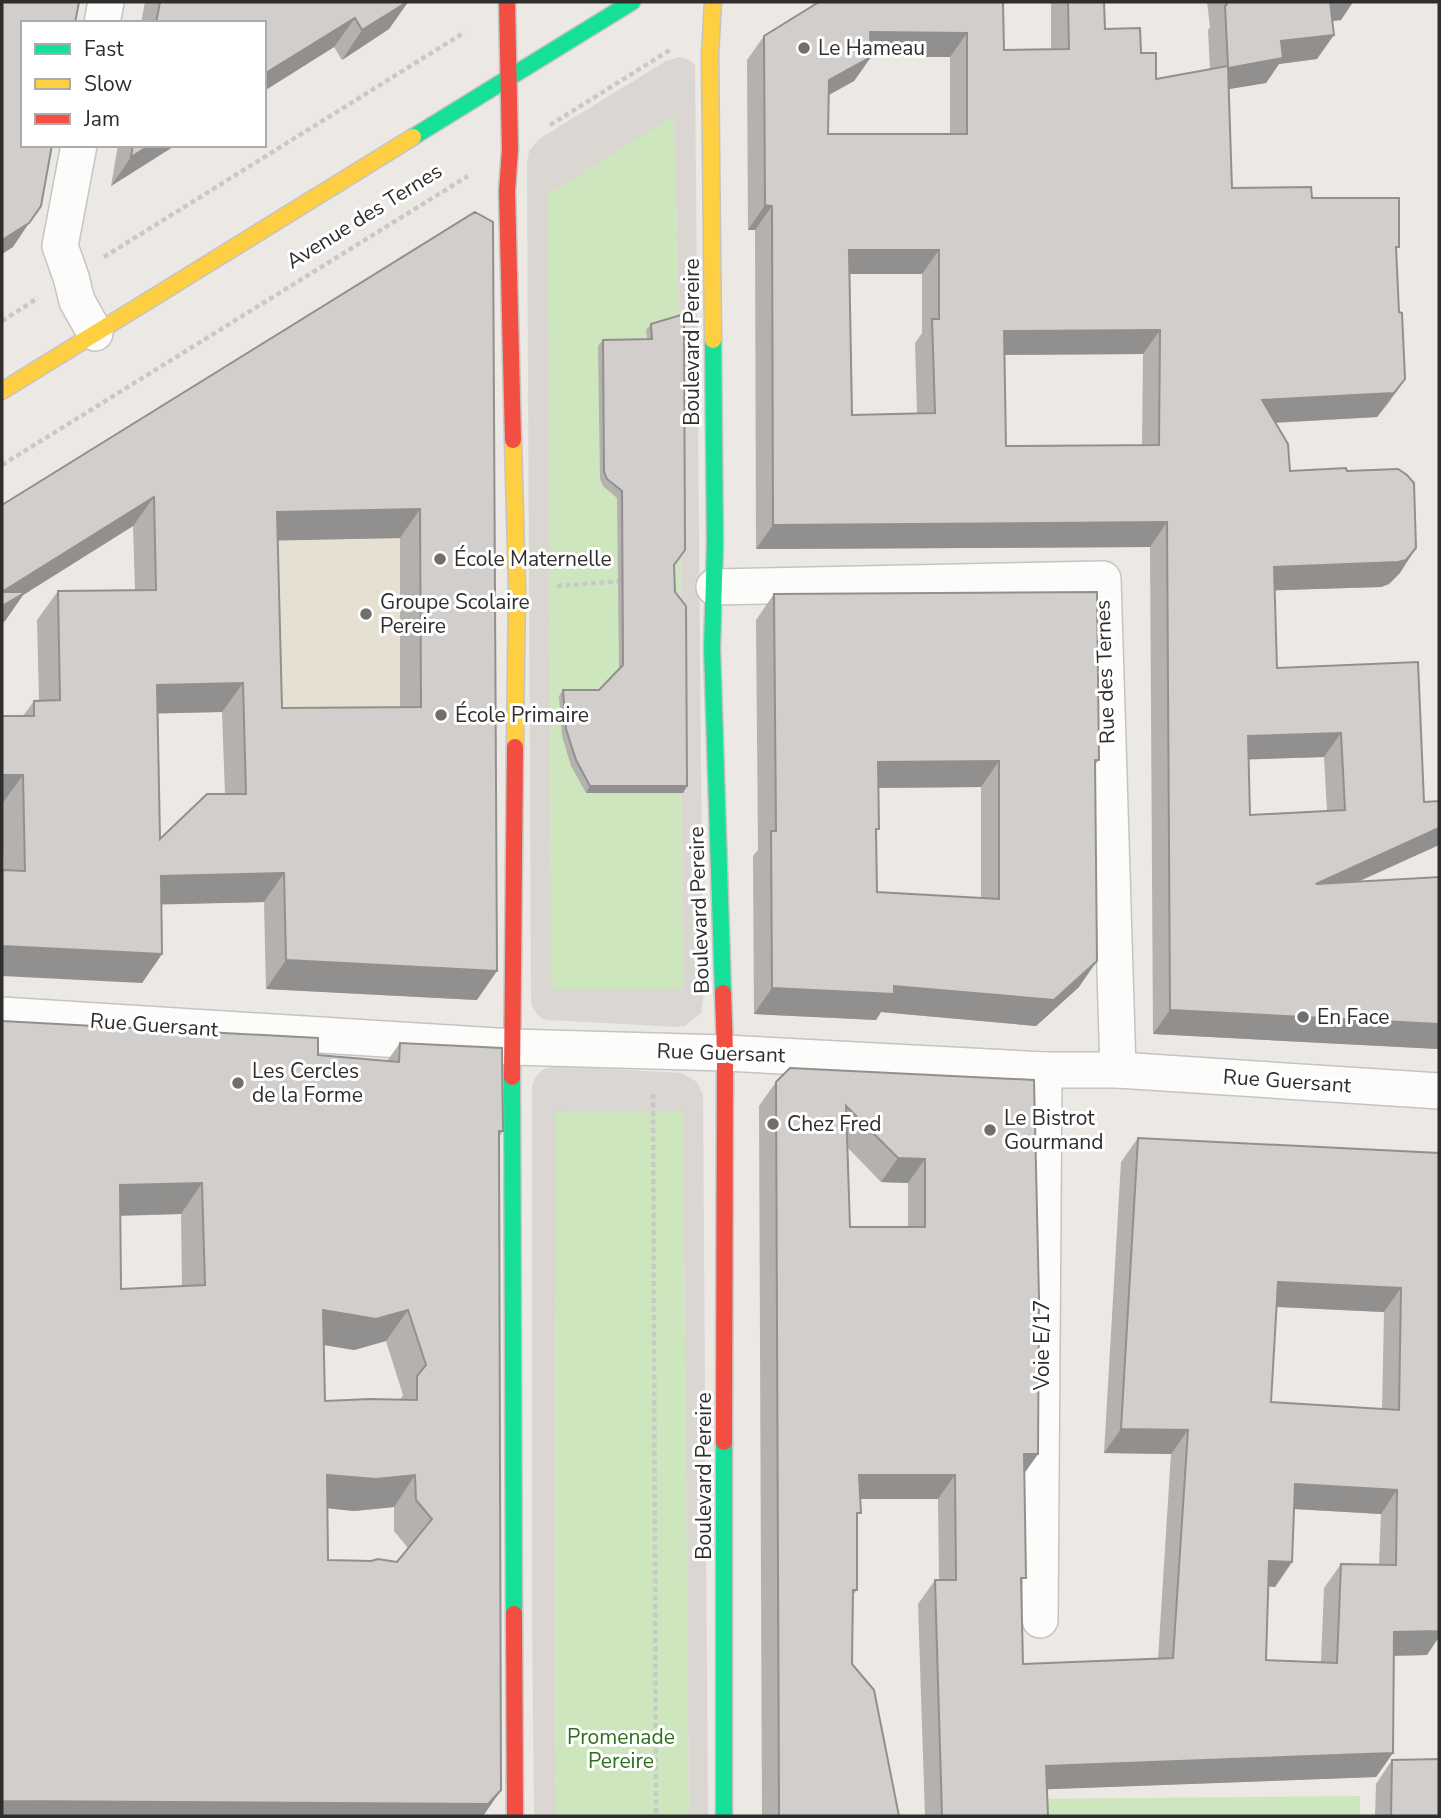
<svg xmlns="http://www.w3.org/2000/svg" width="1441" height="1818" font-family="'Nunito Sans',sans-serif">
<style>
.education{fill:#e6e0d3}
.green{fill:#cee6be}
.plaza{fill:#dad6d2;fill-rule:evenodd}
.lines{fill:none;stroke-linecap:round;stroke-linejoin:round}
.street-casing{stroke:#c5c4c5;stroke-width:38}
.fast-casing{stroke:#c5c4c5;stroke-width:19}
.slow-casing{stroke:#c5c4c5;stroke-width:19}
.jam-casing{stroke:#c5c4c5;stroke-width:19}
.path{stroke:#c9c9c8;stroke-width:4.5;stroke-dasharray:5 3.5;stroke-linecap:butt}
.street{stroke:#fcfcfb;stroke-width:35}
.fast{stroke:#16e098;stroke-width:16}
.slow{stroke:#ffcf43;stroke-width:16}
.jam{stroke:#f24e42;stroke-width:16}
.wall{fill:#b4b1af;fill-rule:evenodd}
.shaded-wall{fill:#92908e}
.building{fill:#d1cecb;stroke:#92908e;stroke-width:2;fill-rule:evenodd}
.poi-dot{fill:#706f6e;stroke:#fff;stroke-width:2.5}
.labels{text-anchor:middle;dominant-baseline:central;stroke-width:6;stroke-linejoin:round;paint-order:stroke}
.poi-label{font-size:21px;fill:#2e2e2e;stroke:#fff;text-anchor:start}
.street-label{font-size:21px;fill:#2e2e2e;stroke:#fff}
.park-label{font-size:21px;fill:#2c6e1b;stroke:#fff}
</style>
<rect width="100%" height="100%" fill="#ece8e4"/>
<polygon class="education" points="398,516 475,657 263,832 257,519"/>
<g class="green">
<polygon points="674,115 679,316 683,989 550,989 548,193"/>
<polygon points="556,1111 683,1111 689,1816 555,1816"/>
<polygon points="1360,1796 1360,1816 1034,1816 1034,1799"/>
</g>
<g class="plaza">
<path d="M679 57 689 60 695 65 703 998 701 1013 685 1026 677 1027 550 1020 543 1019 537 1014 532 1006 531 1000 527 163 529 151 539 139 666 61ZM674 116 679 316 683 989H551L548 194Z"/>
<polygon points="558,1066 682,1073 697,1082 703,1095 708,1816 689,1816 683,1112 653,1111 556,1112 555,1816 534,1816 532,1617 532,1086 535,1078 540,1072 546,1068"/>
</g>
<g class="lines">
<defs>
<g id="street">
<polyline points="102,23 106,2"/>
<polyline points="79,145 60,246 71,277 77,301 95,333"/>
<polyline points="714,587 1103,579 1118,1070"/>
<polyline points="2,1015 512,1047 725,1053 1044,1070 1118,1070 1439,1091"/>
<polyline points="1040,1620 1044,1070"/>
</g>
<g id="fast">
<polyline points="413,137 632,2"/>
<polyline points="713,340 715,544 712,648 723,993"/>
<polyline points="512,1077 514,1614"/>
<polyline points="724,1816 724,1442"/>
</g>
<g id="slow">
<polyline points="713,340 710,54 713,2"/>
<polyline points="2,391 413,137"/>
<polyline points="513,440 517,587 515,747"/>
</g>
<g id="jam">
<polyline points="507,2 510,150 507,191 513,440"/>
<polyline points="723,993 725,1053 724,1442"/>
<polyline points="512,1077 515,747"/>
<polyline points="514,1614 515,1816"/>
</g>
</defs>
<use href="#street" class="street-casing"/>
<use href="#fast" class="fast-casing"/>
<use href="#slow" class="slow-casing"/>
<use href="#jam" class="jam-casing"/>
<g class="path">
<polyline points="550,125 670,50"/>
<polyline points="104,257 465,32"/>
<polyline points="2,321 38,298"/>
<polyline points="2,465 468,176"/>
<polyline points="557,586 621,581"/>
<polyline points="653,1094 656,1816"/>
</g>
<use href="#street" class="street"/>
<use href="#fast" class="fast"/>
<use href="#slow" class="slow"/>
<use href="#jam" class="jam"/>
</g>
<g class="wall">
<polygon points="145,2 408,2 389,29 342,60 334,47 264,91 264,23 141,23"/>
<path d="M1051 2H1104L1105 29 1141 53 1156 79 1210 70 1208 30 1210 27 1207 2H1353L1341 20 1332 21 1317 59 1279 64 1266 83 1229 89 1232 188 1312 198 1396 252 1399 312 1405 379 1388 404 1377 417 1276 423 1290 471H1347L1400 573 1389 584 1381 587 1274 590 1277 668 1424 802 1439 801V845L1358 882 1439 1049 1153 1034 1150 547 756 549 755 230H748L747 60 764 36 1003 4 1004 50 1051 49ZM871 57H950V134H828L829 95 854 81ZM850 274H922V333L915 343 917 413 852 415ZM1143 354 1142 445 1006 446 1005 355ZM1324 757 1327 811 1250 815 1249 759Z"/>
<polygon points="118,145 176,145 111,186"/>
<path d="M475 212 477 1000 266 989 264 902 161 904 162 954 142 983 4 870 2 804 23 716 34 701 39 700 37 620 58 591 135 590 133 526 23 595 5 621 2 505ZM400 538V708H282L278 540ZM222 712 225 794 160 839 158 713Z"/>
<polygon points="651,324 674,566 687,786 683,793 586,793 571,766 562,736 559,696 563,690 599,690 619,669 617,498 603,486 600,479 598,346 603,340 647,339 646,330"/>
<path d="M774 594 1099 760 1095 765 1079 987 1036 1026 881 1012 876 1020 754 1014 753 856 758 850 756 620ZM981 787V898L877 892 876 833 879 788Z"/>
<path d="M2 1021 318 1055 387 1061 400 1043 503 1131 499 1137 501 1790 483 1816H2ZM181 1214 182 1286 121 1289 120 1216ZM386 1341 403 1395 400 1400 325 1401 324 1345 354 1350ZM394 1507V1531L408 1548 397 1562 328 1560 327 1508 354 1511Z"/>
<path d="M1034 1080 1038 1454 1024 1473 1021 1585 1023 1664 1158 1659 1171 1454 1104 1453 1121 1162 1138 1138 1439 1153V1637L1427 1655 1394 1656 1393 1753 1376 1777 1047 1789 1048 1816H925L918 1604 935 1580H939L938 1499H860L857 1518V1590L853 1595 852 1664 899 1816H762L759 1106 776 1082ZM848 1148 881 1182 908 1183V1227H850ZM1276 1307 1384 1312 1382 1409 1271 1402ZM1294 1509 1381 1514 1379 1565 1341 1564 1324 1588 1321 1663 1266 1660 1269 1586 1275 1587 1292 1562Z"/>
<polygon points="1392,1760 1439,1816 1375,1816 1376,1784"/>
</g>
<g class="shaded-wall">
<polygon points="394,2 408,2 389,29 342,60 362,30"/>
<polygon points="1328,2 1353,2 1341,20 1313,23"/>
<polygon points="355,18 334,47 264,91 264,74"/>
<polygon points="870,32 967,33 950,57 853,57"/>
<polygon points="1334,35 1317,59 1279,64 1266,83 1211,92 1228,68 1281,41"/>
<polygon points="871,57 854,81 812,104 829,80"/>
<polygon points="150,145 176,145 111,186 131,157"/>
<polygon points="765,205 772,206 755,230 748,230"/>
<polygon points="29,223 13,247 2,254 2,240"/>
<polygon points="849,250 939,250 922,274 832,274"/>
<polygon points="1160,330 1143,354 988,355 1004,331"/>
<polygon points="1405,379 1377,417 1246,424 1262,400"/>
<polygon points="154,497 133,526 23,595 5,621 2,623 2,593"/>
<polygon points="420,509 400,538 257,541 277,512"/>
<polygon points="1167,522 1150,547 756,549 773,525"/>
<polygon points="1416,548 1400,573 1389,584 1381,587 1257,591 1274,567"/>
<polygon points="243,683 222,712 137,714 157,685"/>
<polygon points="1341,733 1324,757 1231,760 1248,736"/>
<polygon points="999,761 981,787 860,788 878,762"/>
<polygon points="2,775 23,775 2,804"/>
<polygon points="590,786 687,786 683,793 586,793"/>
<polygon points="1439,828 1439,845 1299,908 1316,884"/>
<polygon points="284,873 264,902 140,905 161,876"/>
<polygon points="2,946 162,954 142,983 2,976"/>
<polygon points="286,960 497,971 477,1000 266,989"/>
<polygon points="1097,961 1079,987 1036,1026 881,1012 876,1020 754,1014 772,988 894,986"/>
<polygon points="1170,1010 1439,1024 1439,1049 1153,1034"/>
<polygon points="898,1158 925,1159 908,1183 881,1182"/>
<polygon points="202,1183 181,1214 98,1216 120,1185"/>
<polygon points="1278,1282 1401,1288 1384,1312 1261,1306"/>
<polygon points="323,1310 408,1310 386,1341 354,1350 301,1341"/>
<polygon points="1121,1429 1188,1430 1171,1454 1104,1453"/>
<polygon points="1024,1454 1038,1454 1021,1478"/>
<polygon points="327,1475 415,1475 394,1507 354,1511 305,1506"/>
<polygon points="859,1475 955,1475 938,1499 842,1499"/>
<polygon points="1295,1484 1397,1490 1381,1514 1278,1508"/>
<polygon points="1269,1561 1292,1562 1275,1587 1253,1586"/>
<polygon points="1439,1631 1439,1637 1427,1655 1377,1656 1394,1632"/>
<polygon points="1393,1753 1376,1777 1029,1790 1046,1766"/>
<polygon points="501,1790 483,1816 2,1816 2,1801"/>
</g>
<g class="building">
<polygon points="2,2 79,2 75,23 23,23 23,145 52,145 41,206 29,223 2,240"/>
<polygon points="160,2 407,2 362,30 355,18 264,74 264,23 156,23"/>
<path d="M819 2H1003L1004 50 1069 49 1068 2H1104L1105 29 1140 28 1141 53H1156V79L1228 66 1225 6 1227 4V2H1330L1334 35 1281 41 1283 58 1228 68 1232 188 1311 187 1312 198H1399V247H1396L1399 312 1402 313 1405 379 1394 393 1262 400 1288 444 1290 471 1346 468 1347 471 1398 469 1407 475 1414 483 1416 548 1406 560 1398 562 1274 567 1277 668 1418 662 1424 802 1439 801V828L1316 884 1439 877V1024L1170 1010 1167 522 773 525 772 206 765 205 764 36ZM870 32 967 33V134H828L829 80 871 57ZM849 250H939V319H932L935 413 852 415ZM1160 330 1159 445 1006 446 1004 331ZM1341 733 1345 810 1250 815 1248 736Z"/>
<polygon points="133,145 150,145 131,157"/>
<path d="M475 212 493 222 497 971 286 960 284 873 161 876 162 954 2 946V870L25 871 23 775H2V716H34V701L60 700 58 591 156 590 154 497 2 592H26L2 606V505ZM420 509 421 707 282 708 277 512ZM243 683 246 794H207L160 839 157 685Z"/>
<polygon points="684,314 685,550 674,565 675,592 686,606 687,786 590,786 576,760 566,729 563,690 599,690 623,665 622,491 607,479 604,472 603,340 652,339 651,324"/>
<path d="M1097 592 1099 760H1095L1097 961 1054 1000 894 986V994L772 988 771 831H776L774 594ZM999 761V899L877 892 876 829H879L878 762Z"/>
<path d="M2 1021 318 1038V1055L399 1062 400 1043 502 1048 503 1131H499L501 1790 488 1804 2 1801ZM202 1183 205 1285 121 1289 120 1185ZM323 1310 376 1319 408 1310 426 1365 417 1376V1400L370 1399 325 1401ZM327 1475 376 1479 415 1475 416 1500 432 1519 397 1562 378 1559 371 1561 328 1560Z"/>
<path d="M790 1068 1034 1080 1039 1298 1038 1454H1024L1026 1578H1021L1023 1664 1173 1658 1188 1430 1121 1429 1138 1138 1439 1153V1631L1394 1632 1393 1753 1046 1766 1048 1816H942L935 1580H956L955 1475H859L861 1513H857V1590H853L852 1664 874 1690 899 1816H779L776 1082ZM846 1106 898 1158 925 1159V1227H850ZM1278 1282 1401 1288 1399 1410 1271 1402ZM1295 1484 1397 1490 1396 1565 1341 1564 1337 1663 1266 1660 1269 1561 1292 1562Z"/>
<polygon points="1439,1759 1439,1816 1391,1816 1392,1760"/>
</g>
<g class="poi-dot">
<circle cx="804" cy="48" r="7"/>
<circle cx="440" cy="559" r="7"/>
<circle cx="366" cy="614" r="7"/>
<circle cx="441" cy="715" r="7"/>
<circle cx="1303" cy="1017" r="7"/>
<circle cx="238" cy="1083" r="7"/>
<circle cx="773" cy="1124" r="7"/>
<circle cx="990" cy="1130" r="7"/>
</g>
<g class="labels">
<g class="poi-label">
<text x="818" y="48">Le Hameau</text>
<text x="454" y="559">École Maternelle</text>
<text x="380" y="602">Groupe Scolaire<tspan x="380" dy="24">Pereire</tspan></text>
<text x="455" y="715">École Primaire</text>
<text x="1317" y="1017">En Face</text>
<text x="252" y="1071">Les Cercles<tspan x="252" dy="24">de la Forme</tspan></text>
<text x="1004" y="1118">Le Bistrot<tspan x="1004" dy="24">Gourmand</tspan></text>
<text x="787" y="1124">Chez Fred</text>
</g>
<g class="street-label">
<text transform="translate(364 216) rotate(-32)">Avenue des Ternes</text>
<text transform="translate(692 342) rotate(-90)">Boulevard Pereire</text>
<text transform="translate(1105 672) rotate(-92)">Rue des Ternes</text>
<text transform="translate(699 910) rotate(-92)">Boulevard Pereire</text>
<text transform="translate(154 1025) rotate(4)">Rue Guersant</text>
<text transform="translate(721 1053) rotate(2)">Rue Guersant</text>
<text transform="translate(1287 1081) rotate(4)">Rue Guersant</text>
<text transform="translate(1042 1345) rotate(-90)">Voie E/17</text>
<text transform="translate(704 1476) rotate(-90)">Boulevard Pereire</text>
</g>
<g class="park-label">
<text x="621" y="1737">Promenade<tspan x="621" dy="24">Pereire</tspan></text>
</g>
</g>
<rect width="1441" height="1818" fill="none" stroke="#2e2e2e" stroke-width="7"/>
<rect x="21" y="21" width="245" height="126" fill="#ffffff" stroke="#ababab" stroke-width="2"/>
<rect x="35" y="44" width="35" height="10" fill="#16e098" stroke="#ababab" stroke-width="2"/>
<text x="84" y="56" font-size="21" fill="#2e2e2e">Fast</text>
<rect x="35" y="79" width="35" height="10" fill="#ffcf43" stroke="#ababab" stroke-width="2"/>
<text x="84" y="91" font-size="21" fill="#2e2e2e">Slow</text>
<rect x="35" y="114" width="35" height="10" fill="#f24e42" stroke="#ababab" stroke-width="2"/>
<text x="84" y="126" font-size="21" fill="#2e2e2e">Jam</text>
</svg>
